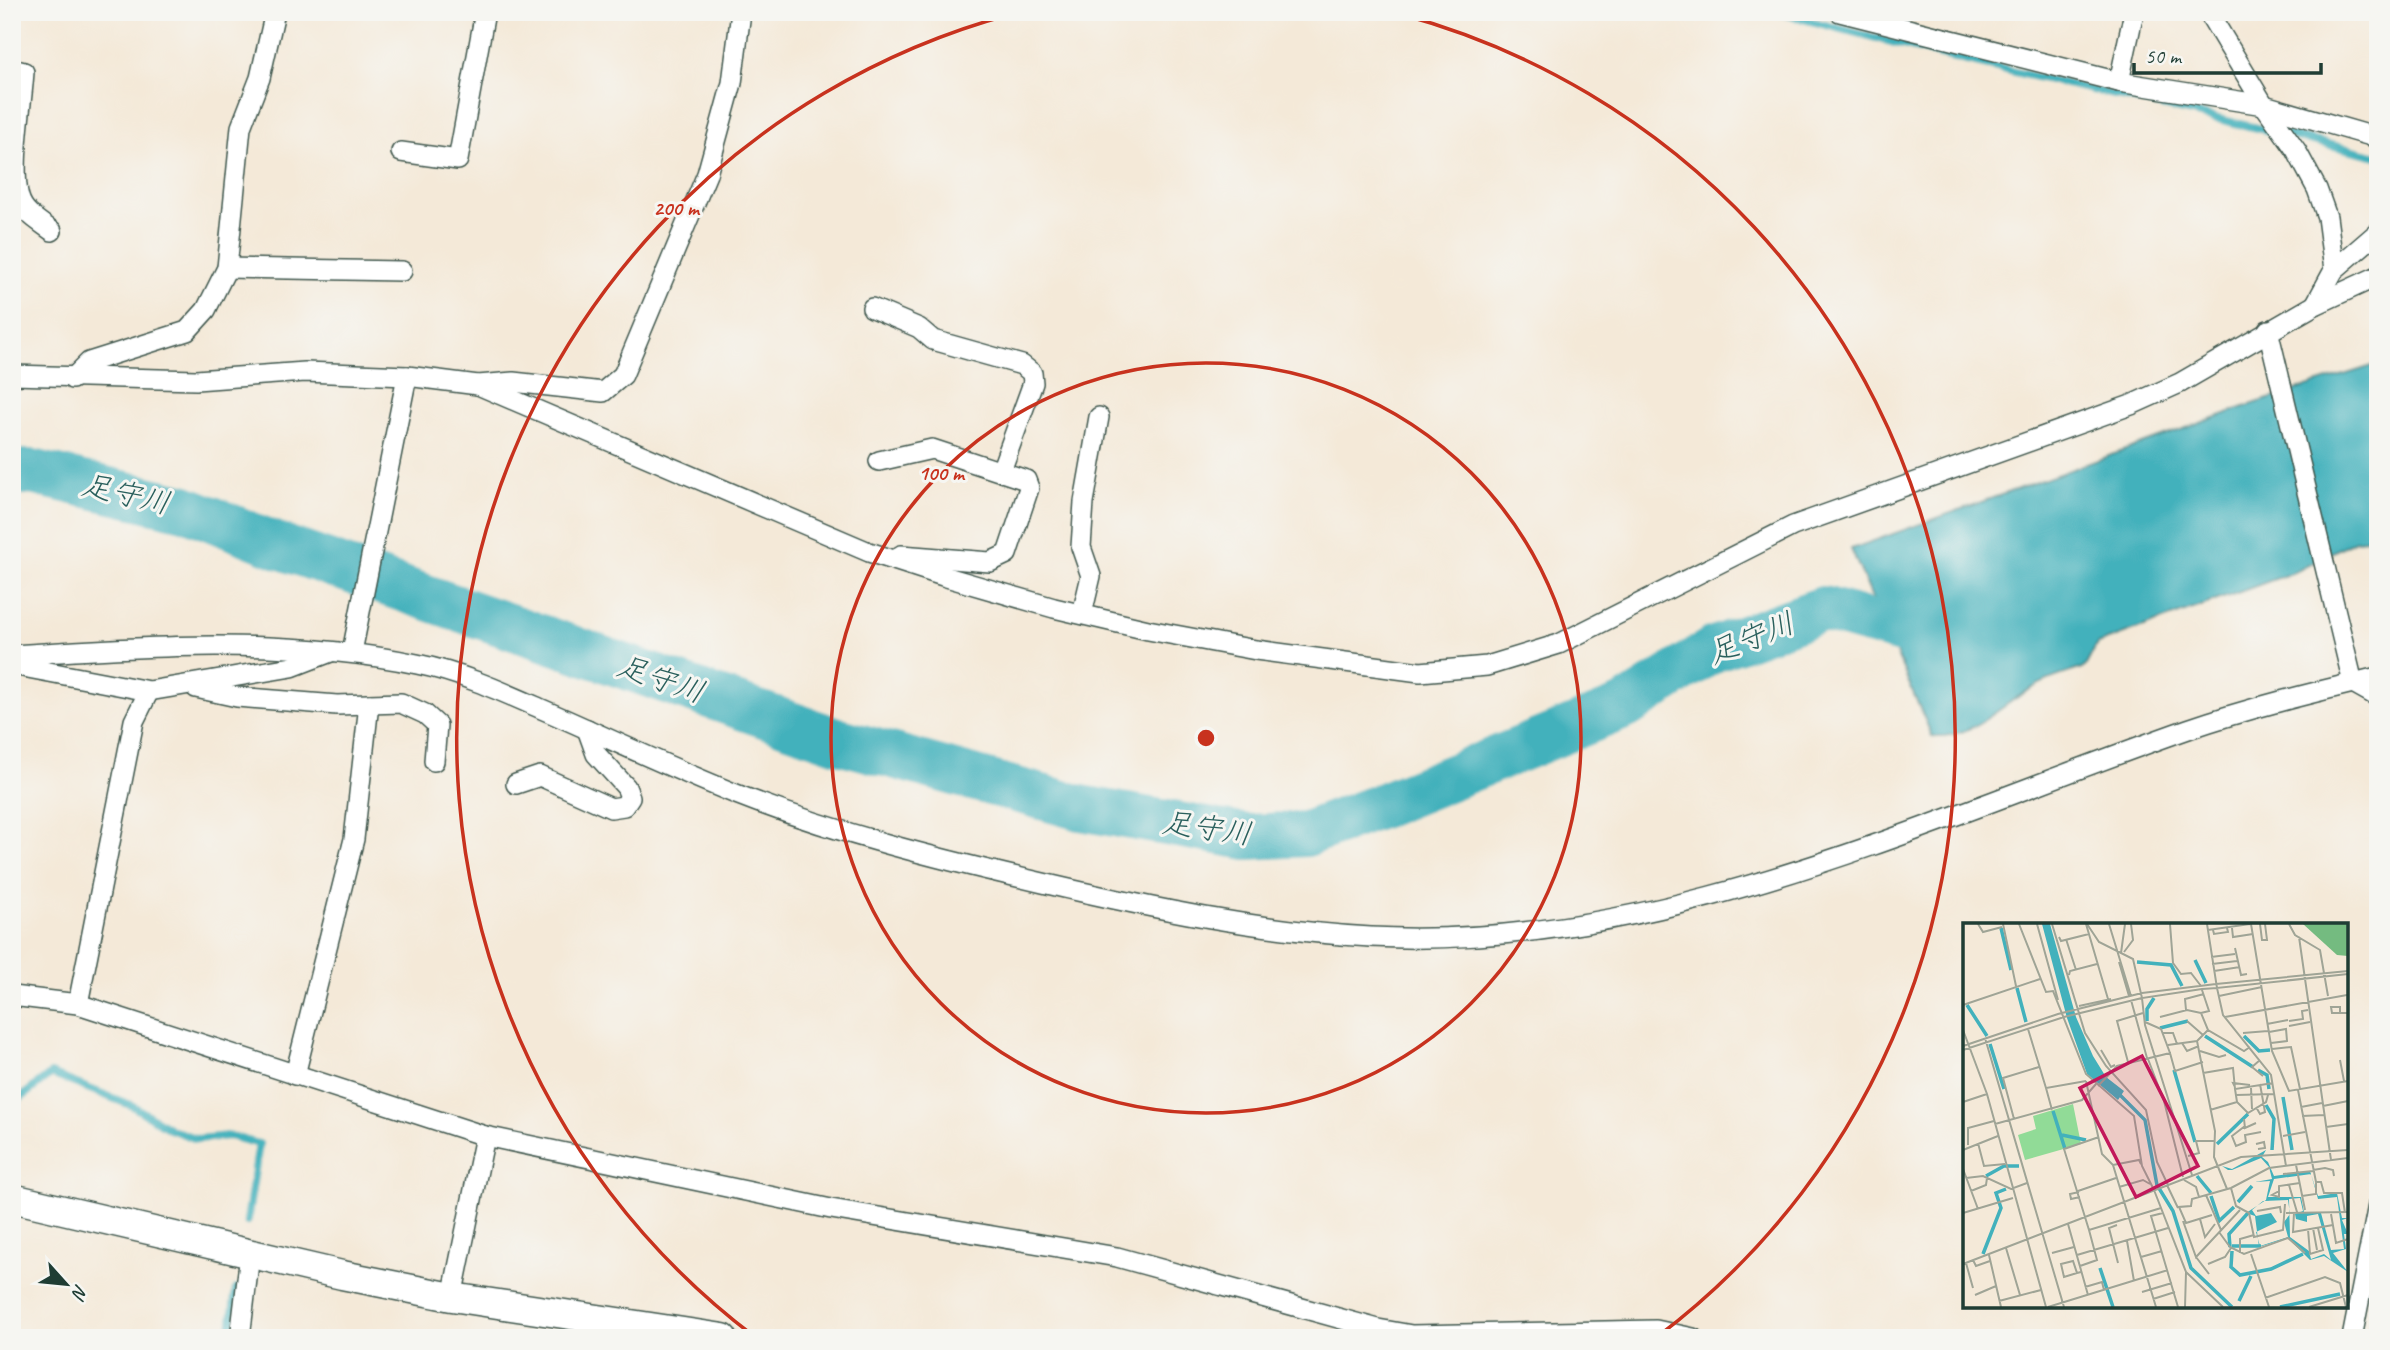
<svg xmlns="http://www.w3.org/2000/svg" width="2390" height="1350" font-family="Caveat,'Klee One',sans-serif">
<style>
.water{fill:#42b1bc;stroke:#307778;stroke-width:2}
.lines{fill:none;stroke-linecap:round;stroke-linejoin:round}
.stream{stroke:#42b1bc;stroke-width:8}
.river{stroke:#42b1bc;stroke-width:46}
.street-casing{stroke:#3f574d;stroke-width:22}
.secondary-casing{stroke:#3f574d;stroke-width:31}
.street{stroke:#fff;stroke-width:19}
.secondary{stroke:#fff;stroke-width:28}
.ring{fill:none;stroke:#c8321e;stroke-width:3.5}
.labels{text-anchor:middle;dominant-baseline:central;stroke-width:6;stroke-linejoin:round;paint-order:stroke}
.water-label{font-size:30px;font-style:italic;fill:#2a605d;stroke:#f6f6f2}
.inset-river{fill:none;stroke:#42b1bc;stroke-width:3.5}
.inset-road{fill:none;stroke:#9fa496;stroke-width:2}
.view{fill:#c2185b;fill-opacity:0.15;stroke:#c2185b;stroke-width:3.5}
.inset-edge{fill:none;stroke:#1f3d34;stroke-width:3.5}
.centre{fill:#c8321e;stroke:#f6f6f2;stroke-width:3.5}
.ring-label{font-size:21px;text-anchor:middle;font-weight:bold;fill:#c8321e;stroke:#f6f6f2;stroke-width:6;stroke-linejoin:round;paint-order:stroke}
</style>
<rect width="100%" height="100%" fill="#f6f6f2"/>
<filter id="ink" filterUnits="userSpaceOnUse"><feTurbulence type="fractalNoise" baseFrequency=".0143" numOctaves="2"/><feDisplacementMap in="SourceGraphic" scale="14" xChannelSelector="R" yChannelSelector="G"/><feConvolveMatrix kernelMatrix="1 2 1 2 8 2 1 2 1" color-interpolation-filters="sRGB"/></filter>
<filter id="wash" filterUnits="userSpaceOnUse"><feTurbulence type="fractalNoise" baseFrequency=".00686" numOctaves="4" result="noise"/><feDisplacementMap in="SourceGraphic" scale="28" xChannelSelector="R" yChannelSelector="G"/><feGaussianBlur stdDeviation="1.57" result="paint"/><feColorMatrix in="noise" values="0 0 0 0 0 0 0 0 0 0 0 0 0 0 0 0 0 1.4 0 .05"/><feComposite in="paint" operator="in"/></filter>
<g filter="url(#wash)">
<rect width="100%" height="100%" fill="#f4e9d8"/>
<path class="water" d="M2378 364V538L2355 540 2297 571 2097 644 2085 667C2069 673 2049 678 2034 687 2001 704 1972 740 1932 736L1851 549 2250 405Z"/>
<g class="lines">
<g class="stream">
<polyline points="1776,12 1937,54 2378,156"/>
<polyline points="12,1098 19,1099 51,1074 133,1106 170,1129 197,1139 229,1136 259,1144 247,1221"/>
<polyline points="230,1338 236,1289"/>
</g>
<polyline class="river" points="12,472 32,472 185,508 279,546 836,740 1081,808 1247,837 1306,834 1383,805 1626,706 1714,649 1823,609 1912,634 1944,621"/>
</g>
</g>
<g filter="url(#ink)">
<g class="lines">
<defs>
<g id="street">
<polyline points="1840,12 2119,82 2264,105 2378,138"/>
<polyline points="2208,12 2264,105 2296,150 2317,189 2327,217 2334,270 2315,305"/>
<path d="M12 69 24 72C22 104 11 168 19 197 23 213 39 221 52 231"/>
<polyline points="2119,82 2134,12"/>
<polyline points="401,152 458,160 485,12"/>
<polyline points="227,268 402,271"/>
<polyline points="2334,270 2378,232"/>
<polyline points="872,308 919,328 933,340 1022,365 1032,373 1033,383 1001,471"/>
<polyline points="2268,330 2353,683 2378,697"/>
<polyline points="12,375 196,380 305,372 407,376 478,385 513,382 603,392 623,375 707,174 732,83 741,12"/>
<polyline points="72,379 89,362 187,331 206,310 227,268 241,127 260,78 275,12"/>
<polyline points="478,385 869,552 943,576 1054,608 1148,630 1256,650 1420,672 1487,666 1559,644 1793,526 2131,405 2180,383 2315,305 2378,276"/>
<polyline points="879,461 932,449 1026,480 1029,488 1007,554 990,562 901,555"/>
<polyline points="1082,614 1091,576 1081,547 1084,502 1099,417"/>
<polyline points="352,652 407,376"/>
<path d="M12 655C146 646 285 637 417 664 462 673 503 692 544 710 608 738 671 768 736 794 835 833 939 859 1043 883 1150 908 1260 931 1371 937 1659 952 1923 822 2188 729 2249 708 2315 692 2378 677"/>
<polyline points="12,665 149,691 292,667 331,652"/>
<polyline points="196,688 237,697 337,705 401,703 425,714 437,725 434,761"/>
<polyline points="516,784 540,776 611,808 624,806 630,797 626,787 596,754 587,729"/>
<polyline points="12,996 78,1004 485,1136 831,1209 1117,1257 1378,1329 1412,1335 1656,1330 1693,1338"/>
<polyline points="78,1004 134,721 149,691"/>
<polyline points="295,1075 354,839 369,704"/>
<polyline points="452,1297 485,1136"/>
<polyline points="240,1338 250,1254"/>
<polyline points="2352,1338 2378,1205"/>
</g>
<polyline id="secondary" points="12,1198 342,1275 452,1297 723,1338"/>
</defs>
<use href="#street" class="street-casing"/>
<use href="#secondary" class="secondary-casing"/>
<use href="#street" class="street"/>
<use href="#secondary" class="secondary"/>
</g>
</g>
<g class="ring">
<circle cx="1206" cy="738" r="375"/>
<path d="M755 1337A750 750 0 0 1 1012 14M1400 14A750 750 0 0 1 1657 1337"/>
</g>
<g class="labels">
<g class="water-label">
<text transform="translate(126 494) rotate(13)">足守川</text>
<text transform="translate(1751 638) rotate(-22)">足守川</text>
<text transform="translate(661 679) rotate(19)">足守川</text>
<text transform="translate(1207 828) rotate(8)">足守川</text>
</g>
</g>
<g transform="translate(1963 923)">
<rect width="385" height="385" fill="#f4e9d8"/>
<path d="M110 181 118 221 62 237 55 212 73 206 70 193Z" fill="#91db97"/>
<path d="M340 1H385V33L374 32Z" fill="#74bb80"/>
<path d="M79 1H87L113 94 130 133 143 154 161 168 155 177 124 151 104 95ZM303 227 299 234 305 239 311 253 347 248 355 273 374 270 379 295H385L379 297 385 311H381L383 326 370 330 385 349 361 333 347 337 325 315 296 324 292 293 283 290 303 277 307 258 292 259 309 256 306 244 298 235 269 247H265L259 243 269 246ZM348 251 355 276 374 274 381 326 368 327 358 290 341 289 338 274H305L311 256ZM337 275 340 288 332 291 333 296 344 299V293L355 291 368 337 361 331 348 336 346 328 327 314 326 276ZM325 277 327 291 321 299 325 314 297 323 293 309 314 299 308 290 293 293 289 287 300 278Z" fill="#42b1bc" fill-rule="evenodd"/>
<path class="inset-river" d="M38 5 48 47M232 37 243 60M174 39 208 42 219 63M54 65 63 99M4 82 24 113M184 98V86L191 75M197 105 225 98M242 113 290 144M281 113 296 128 307 127M27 121 41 166M211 147 232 219M295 147 304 152 306 166M154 169 182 197 194 262 210 288 228 345 269 384M320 174 329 227M303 182 311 196 309 227M90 188 102 226M99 212 123 217M254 221 285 191M23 253 41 243H56M234 253 248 270M248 273 256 297M275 279 289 263M255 299 271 284M269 323H298M267 324 266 311 285 290M269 328 268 344 277 352 308 346 340 331M20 331 38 285 33 270 43 266M137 345 150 384M276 378 288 353M317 384 377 371"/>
<path class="inset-road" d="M15 1 20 9 39 4M40 1 53 63M56 1 83 69 90 68 123 151 171 193 179 243 191 267M74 1 95 77M89 1 122 110 143 143 183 187 194 239 205 262M123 1 145 76M146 1 168 73M207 1 210 40 218 51 228 50 238 63M244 1 254 65 385 51M288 1 309 128 326 168 385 158M297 1 299 17H304L302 1M326 1 332 12 357 27 365 73M269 5 270 14 290 11M245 7 287 1M250 7 251 11 265 9 264 5M96 14 98 18 126 11M336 14 368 237M103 16 113 47M272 25 278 52 284 51M161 29 170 17 168 1M158 30 162 1M248 34 272 31M156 39 166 73M249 41 274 38M251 48 277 44M106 52 107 48 134 41M253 61 385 48M239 67 246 88 238 90 245 107 281 128 287 124M179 70 253 61M256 73 299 64M168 77 184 135M0 82 77 56M116 83 148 76M223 87 222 76 241 71M377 90V84H368L369 90H385M197 94 224 87 238 90M262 94 384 72M224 98 240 112M326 98 340 96 339 88 345 87M304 101 325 97M326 103 347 99M65 106 83 165M0 107 24 171 83 384M306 109 323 106 324 118 308 120M200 110H210L214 121M280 110 305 108M22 115 101 384M234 118 252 208 251 234 264 266M219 120 224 128 236 123M205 122 234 118 245 107M0 123 95 91 179 70M309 126 328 124 337 166M0 127 101 94 179 75 170 36 136 19 124 1M138 127 148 144 152 142M237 128 256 134 263 132M207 130 212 148 240 139M185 136 201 178 220 254M297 137 289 144 300 153M377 137 381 158M165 139 154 98 180 90M240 150 270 145 272 166M123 158 139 231 150 242 193 384M135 163 154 143 207 130 198 106 182 99M272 164 270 160 287 162M288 165 289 186M335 167 353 259H358L361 270H379L382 290M273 172 312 171M305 172 303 179 285 190 274 179 272 166 310 160M0 179 24 171M360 183 385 178M293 184 297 191 302 189 297 161M338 184 359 180M89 187 83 165 123 158M247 187 274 179M339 193 361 192M51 196 40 155 76 144M281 196 282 205 293 200M32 201 119 177 133 161M282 203 269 213 273 223 283 219 282 212 298 209M363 204 385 201M320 213 342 209M136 214 101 226 126 307 198 285M15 220 21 243 42 241M293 221 301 219 302 225 295 226M5 222V205L31 198M0 227 35 213M225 233 236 230 233 218H251M150 242 176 237 178 241M333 242 342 287M0 246 15 286M350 247 362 245 370 247 371 253M320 251 350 248M229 252 182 102 179 75 239 66 254 65 260 92 308 152 323 243M3 255 20 253 48 266 64 260M221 257 233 264 236 274M204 262 215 285M326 262 334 289M156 264 180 257 187 261M268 265 273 283 286 290 291 314 320 307 322 281M191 267 223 349 222 384M8 268 23 262 24 255M115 268 153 255M316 268 309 272 316 274V263L337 260M116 269 107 271 108 276 117 274M243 272 258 307M339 273 353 271V260M294 288 317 284 318 290M0 290 50 275M200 290 188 293 215 384M323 290 385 289M331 290 330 309 370 302M368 291 373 320 385 316M249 292 223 300 216 284 228 283 229 276 268 265 306 245 385 235M237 296 242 314 252 301M220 298 233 334 277 287M105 301 125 372M154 302 146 305 155 340M350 305 354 327M345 306 347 331 360 327 355 305M256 309 267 324 281 331 325 315 342 330M164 318 171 358M43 325 57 372M89 330 111 324M277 330V316L291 312M288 331 306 384M26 332 38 384M114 332 205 305M178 334 199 328M233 334 246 351M10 337 13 343 27 338M3 340 10 365M0 341 278 234 385 227M245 341 262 334 268 325M117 343 134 337 126 307M223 349 260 384M114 350 110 338 98 341 101 354 114 350 118 349M122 364 139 359 141 367M179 369 209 360M12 372 33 363M302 375 362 354 377 360 383 384M190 376 212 369M36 378 78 367M85 384 205 347M346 384 385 372"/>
<path class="view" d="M179 133 235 243 173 274 117 165Z"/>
<rect width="385" height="385" class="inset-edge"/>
</g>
<circle cx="1206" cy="738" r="10" class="centre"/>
<g class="ring-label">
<text x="676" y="215">200 m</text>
<text x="941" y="480">100 m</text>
</g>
<rect width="2390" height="1350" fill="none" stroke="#f6f6f2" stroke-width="42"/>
<g transform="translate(66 1284) rotate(117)" stroke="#f6f6f2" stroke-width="5" paint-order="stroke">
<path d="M0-5L12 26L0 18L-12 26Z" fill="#1f3d34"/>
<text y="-10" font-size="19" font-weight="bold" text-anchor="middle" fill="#1f3d34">N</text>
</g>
<path d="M2134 63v10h187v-10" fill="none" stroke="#1f3d34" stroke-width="3.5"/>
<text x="2145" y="63" font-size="21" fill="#1f3d34" stroke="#f6f6f2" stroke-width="5" paint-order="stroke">50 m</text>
</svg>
